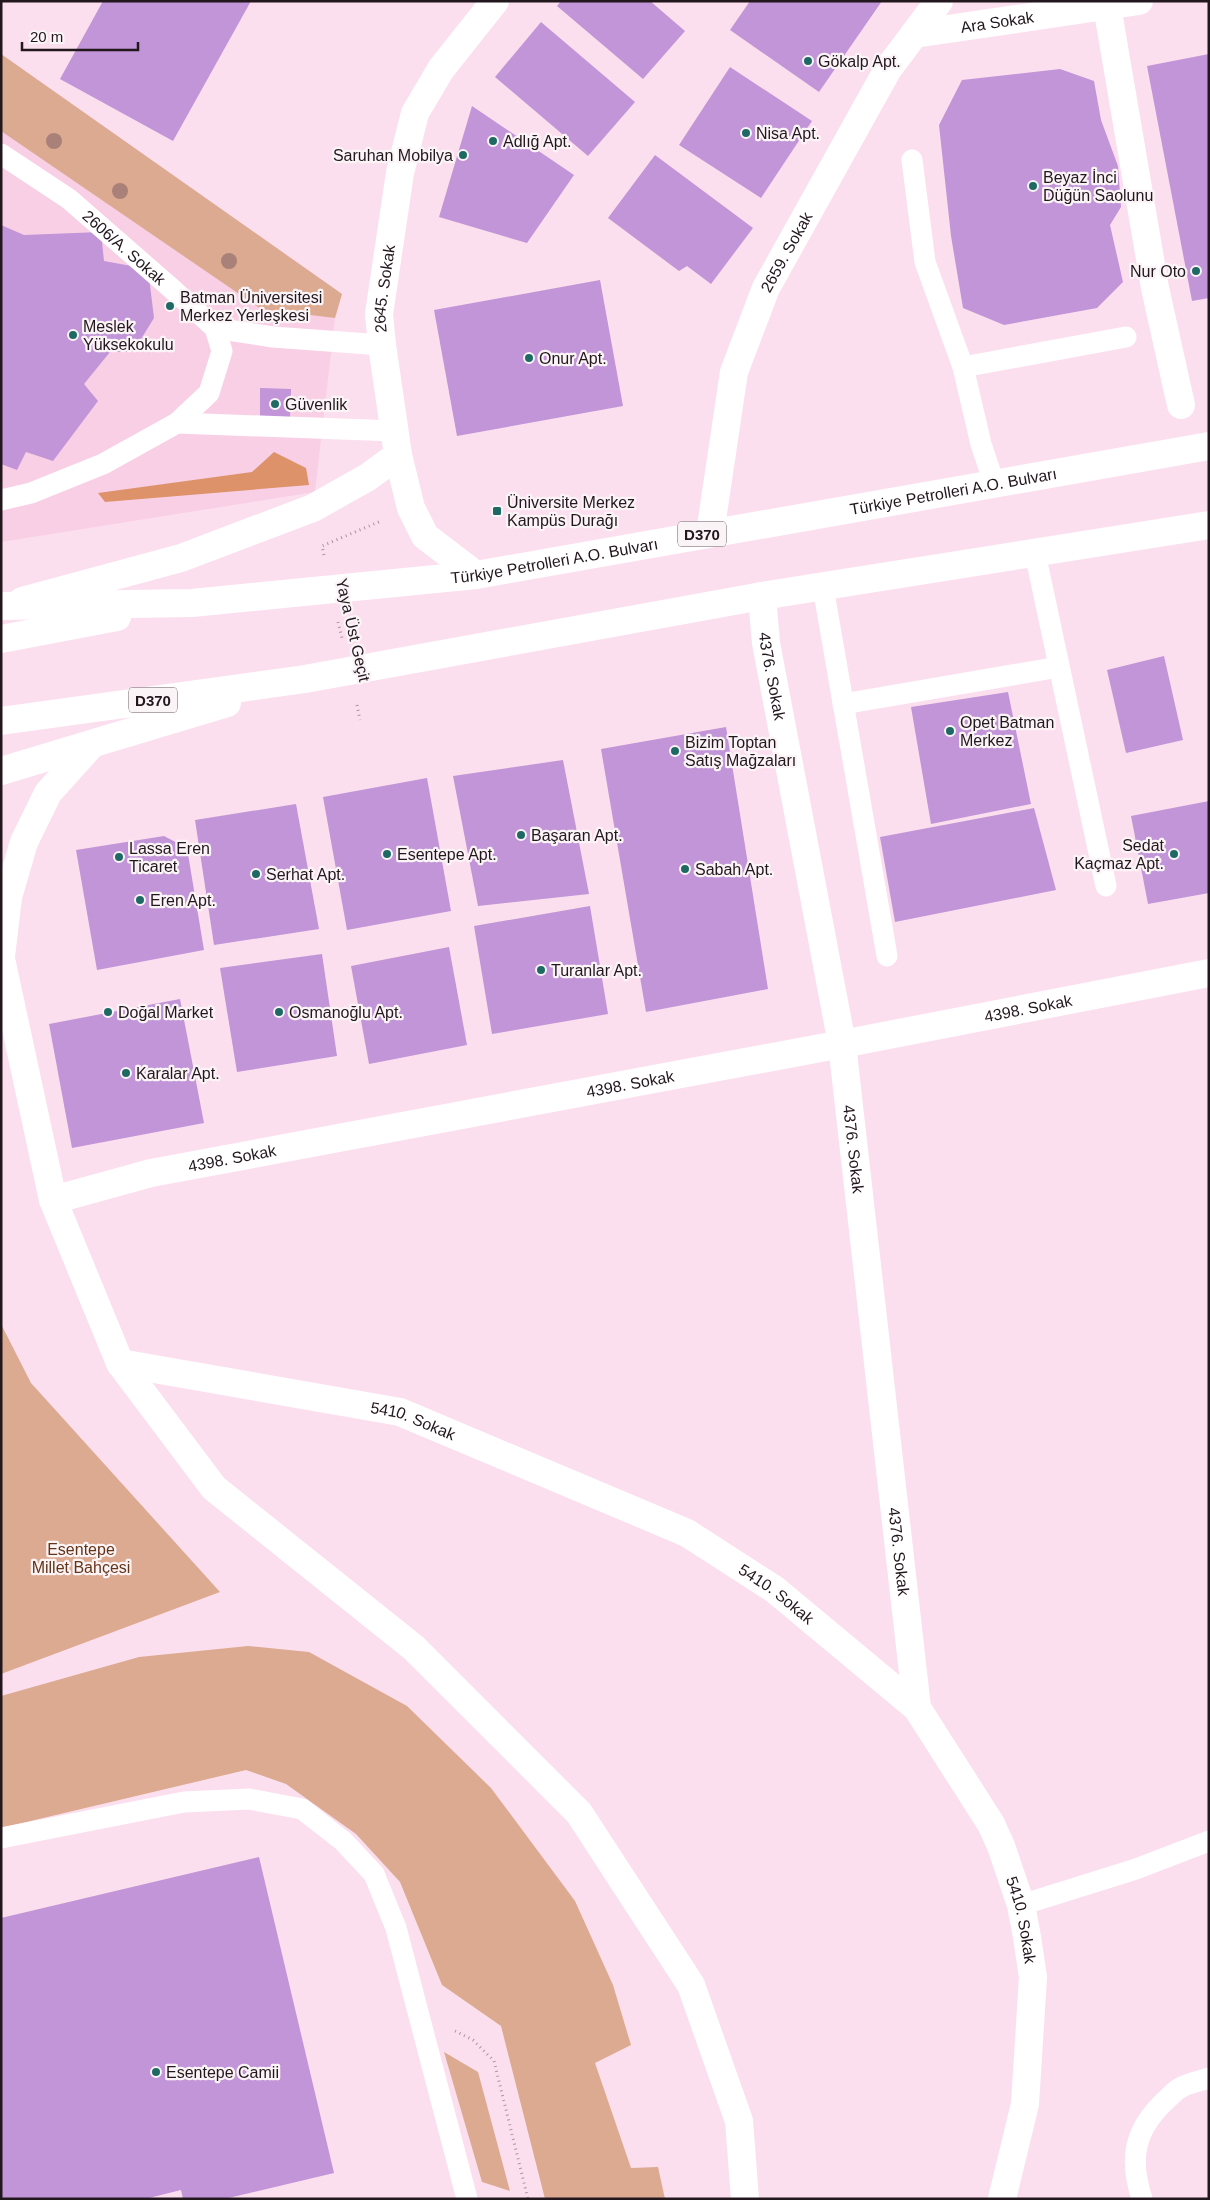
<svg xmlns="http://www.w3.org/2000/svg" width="1210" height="2200" font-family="Helvetica,sans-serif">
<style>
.built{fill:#f9cfe5}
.green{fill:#dcaa90}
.forest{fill:#dd926a}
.building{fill:#c195d8}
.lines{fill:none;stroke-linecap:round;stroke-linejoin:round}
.path{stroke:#ab94a0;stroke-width:3;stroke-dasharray:1 4;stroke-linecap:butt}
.lane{stroke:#fff;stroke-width:21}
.street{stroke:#fff;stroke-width:28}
.secondary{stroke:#fff;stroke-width:28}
.highway{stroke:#fff;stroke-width:28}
.tree{fill:#a98178}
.poi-dot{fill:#1e6964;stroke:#fbf4f7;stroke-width:2}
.labels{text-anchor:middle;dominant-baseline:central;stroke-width:4.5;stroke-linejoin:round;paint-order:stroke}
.shield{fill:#fbf4f7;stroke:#64595f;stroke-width:1}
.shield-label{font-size:15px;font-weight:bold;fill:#23171e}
.street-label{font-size:16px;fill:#23171e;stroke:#fbf4f7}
.poi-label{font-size:16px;fill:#23171e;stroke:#fbf4f7;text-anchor:start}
.park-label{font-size:16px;fill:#653417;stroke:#fbf4f7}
</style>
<rect width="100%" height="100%" fill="#fcdfee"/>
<polygon class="built" points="1,54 342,294 335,318 315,492 1,542"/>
<g class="green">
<polygon points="1,54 342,294 335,318 261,309 1,131"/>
<polygon points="1,1324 31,1383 220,1592 1,1674"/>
<polygon points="248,1646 309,1652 407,1706 491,1788 575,1901 613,1985 631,2045 595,2063 631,2168 658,2167 665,2199 545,2199 501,2026 442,1985 400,1882 356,1834 286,1784 246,1770 1,1828 1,1696 139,1657"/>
<polygon points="444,2052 478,2072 510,2191 482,2182"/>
</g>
<polygon class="forest" points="274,452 306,468 309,485 105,502 98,493 252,472"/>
<g class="building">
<polygon points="103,1 251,1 173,141 60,79"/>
<polygon points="561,1 650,1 685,31 643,79 557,6"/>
<polygon points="750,1 882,1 819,92 730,30"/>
<polygon points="541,22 635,102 588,156 495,77"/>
<polygon points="1209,54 1209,298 1192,301 1147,66"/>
<polygon points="730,67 812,121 761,198 679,145"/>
<polygon points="1060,69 1094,81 1101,120 1118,166 1121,207 1110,225 1123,282 1097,308 1004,325 963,308 951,236 939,125 962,80"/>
<polygon points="472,106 574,175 527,243 439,217"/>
<polygon points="655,155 753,228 711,284 687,266 679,271 608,218"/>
<polygon points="1,225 24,235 101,232 104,261 148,269 154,318 133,352 110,352 84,384 98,401 53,461 26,452 17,470 1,464"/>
<polygon points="600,280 623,406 457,436 434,310"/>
<polygon points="260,388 291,389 290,419 260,419"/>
<polygon points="1164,656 1183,740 1126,753 1107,670"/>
<polygon points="1008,692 1031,804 931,824 911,707"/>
<polygon points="726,727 768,989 646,1012 601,749"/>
<polygon points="563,760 589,894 478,906 453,776"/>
<polygon points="427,778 451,911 347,930 323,797"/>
<polygon points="1209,801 1209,893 1148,904 1131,816"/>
<polygon points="296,804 319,929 214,945 195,820"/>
<polygon points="1034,808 1056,890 895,922 880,837"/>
<polygon points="164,836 187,848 204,950 97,970 76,850"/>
<polygon points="590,906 608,1014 492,1034 474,926"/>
<polygon points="449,947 467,1045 369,1064 351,966"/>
<polygon points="322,954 337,1056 237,1072 220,968"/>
<polygon points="180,999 204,1123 72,1148 49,1024"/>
<polygon points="259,1857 334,2173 224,2199 183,2199 181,2190 145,2199 1,2199 1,1918"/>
</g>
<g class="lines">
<g class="path">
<polyline points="324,555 322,546 381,521"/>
<polyline points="338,622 342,638"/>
<polyline points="357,705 360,720"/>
<polyline points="455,2031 473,2040 494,2061 528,2199"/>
</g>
<g class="lane">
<path id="s1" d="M1 154 69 199 171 288 215 328 222 351 209 393 177 423 103 464 31 493 1 500"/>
<polyline points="912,160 925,262 963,367 981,444 994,483"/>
<polyline points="215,328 273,337 382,345"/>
<polyline points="963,367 1126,337"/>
<polyline points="177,423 395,431"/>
<polyline points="1035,553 1106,886"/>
<polyline points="823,587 887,956"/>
<polyline points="843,704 1059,667"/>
<polyline points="1,1838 184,1802 249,1799 302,1809 343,1841 374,1874 396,1928 467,2199"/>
<polyline points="1021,1905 1136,1869 1209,1841"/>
<path d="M1142 2199C1129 2159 1134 2130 1165 2101 1170 2097 1174 2091 1180 2088 1188 2083 1200 2081 1209 2078"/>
</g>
<g class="street">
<polyline points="1107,6 1155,288 1181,405"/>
<path id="s2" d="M914 34 1139 1"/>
<path id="s3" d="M710 533 734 372 766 288 888 69 939 1"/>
<path id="s4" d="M476 575 425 536 411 508 398 455 382 345 379 314 400 173 415 113 441 69 495 1"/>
<path id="s5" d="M762 596 766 643 842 1044 917 1708"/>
<polyline points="22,601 181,558 313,508 368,477 398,455"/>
<path id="s6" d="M53 1200 151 1173 842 1044 1209 973"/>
<path id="s7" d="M120 1363 400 1412 687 1533 774 1589 917 1708 991 1824 1001 1846 1021 1905 1027 1937 1033 1977 1025 2104 1002 2199"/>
</g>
<g class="secondary">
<polyline points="1,956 8,897 24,842 48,793 92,744"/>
<polyline points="1,959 53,1200 120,1363 214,1488 414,1648 579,1813 691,1985 739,2121 745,2199"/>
</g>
<g class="highway">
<path id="s8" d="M1 606 192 603 476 575 1209 446"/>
<polyline points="1,639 117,617"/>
<polyline points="1,721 305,679 762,596 1209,525"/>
<polyline points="1,771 227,703"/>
</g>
</g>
<g class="tree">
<circle cx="54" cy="141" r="8"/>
<circle cx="120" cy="191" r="8"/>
<circle cx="229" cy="261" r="8"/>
</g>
<g class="poi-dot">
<circle cx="808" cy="61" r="5"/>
<circle cx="746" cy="133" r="5"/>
<circle cx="493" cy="141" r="5"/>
<circle cx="463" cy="155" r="5"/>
<circle cx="1033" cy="186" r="5"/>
<circle cx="1196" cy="271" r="5"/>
<circle cx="170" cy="306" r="5"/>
<circle cx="73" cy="335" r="5"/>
<circle cx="529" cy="358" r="5"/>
<circle cx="275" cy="404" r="5"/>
<rect x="492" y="506" width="10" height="10" rx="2.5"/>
<circle cx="950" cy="731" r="5"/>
<circle cx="675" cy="751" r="5"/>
<circle cx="521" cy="835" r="5"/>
<circle cx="387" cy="854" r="5"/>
<circle cx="1174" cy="854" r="5"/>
<circle cx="119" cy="857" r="5"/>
<circle cx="685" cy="869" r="5"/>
<circle cx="256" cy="874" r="5"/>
<circle cx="140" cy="900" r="5"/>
<circle cx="541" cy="970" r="5"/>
<circle cx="108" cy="1012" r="5"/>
<circle cx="279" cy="1012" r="5"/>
<circle cx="126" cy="1073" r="5"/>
<circle cx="156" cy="2072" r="5"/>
</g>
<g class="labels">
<g class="shield">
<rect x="678" y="521.5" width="48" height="25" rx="4"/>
<rect x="129" y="687.5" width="48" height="25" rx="4"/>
</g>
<g class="shield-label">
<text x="702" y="534">D370</text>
<text x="153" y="700">D370</text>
</g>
<g class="street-label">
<text stroke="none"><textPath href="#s2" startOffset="84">Ara Sokak</textPath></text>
<text stroke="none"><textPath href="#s1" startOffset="155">2606/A. Sokak</textPath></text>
<text stroke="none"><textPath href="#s3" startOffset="294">2659. Sokak</textPath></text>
<text stroke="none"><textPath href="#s4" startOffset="318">2645. Sokak</textPath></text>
<text stroke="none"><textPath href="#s8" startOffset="961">Türkiye Petrolleri A.O. Bulvarı</textPath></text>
<text stroke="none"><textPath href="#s8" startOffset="556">Türkiye Petrolleri A.O. Bulvarı</textPath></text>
<text transform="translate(353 630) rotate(77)">Yaya Üst Geçit</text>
<text stroke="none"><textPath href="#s5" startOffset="81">4376. Sokak</textPath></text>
<text stroke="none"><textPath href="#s6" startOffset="994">4398. Sokak</textPath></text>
<text stroke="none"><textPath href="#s6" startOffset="589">4398. Sokak</textPath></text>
<text stroke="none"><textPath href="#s5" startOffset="561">4376. Sokak</textPath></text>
<text stroke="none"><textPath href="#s6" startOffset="184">4398. Sokak</textPath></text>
<text stroke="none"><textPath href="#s7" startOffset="299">5410. Sokak</textPath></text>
<text stroke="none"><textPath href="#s5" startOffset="966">4376. Sokak</textPath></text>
<text stroke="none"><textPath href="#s7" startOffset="704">5410. Sokak</textPath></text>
<text stroke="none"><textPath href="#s7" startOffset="1124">5410. Sokak</textPath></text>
</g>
<g class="poi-label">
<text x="818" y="61">Gökalp Apt.</text>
<text x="756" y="133">Nisa Apt.</text>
<text x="503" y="141">Adlığ Apt.</text>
<text x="453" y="155" text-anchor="end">Saruhan Mobilya</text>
<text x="1043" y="177">Beyaz İnci<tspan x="1043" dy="18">Düğün Saolunu</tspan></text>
<text x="1186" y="271" text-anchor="end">Nur Oto</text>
<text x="180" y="297">Batman Üniversitesi<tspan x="180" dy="18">Merkez Yerleşkesi</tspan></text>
<text x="83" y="326">Meslek<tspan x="83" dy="18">Yüksekokulu</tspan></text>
<text x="539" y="358">Onur Apt.</text>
<text x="285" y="404">Güvenlik</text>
<text x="507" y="502">Üniversite Merkez<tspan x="507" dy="18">Kampüs Durağı</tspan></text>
<text x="960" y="722">Opet Batman<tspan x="960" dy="18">Merkez</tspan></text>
<text x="685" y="742">Bizim Toptan<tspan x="685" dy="18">Satış Mağzaları</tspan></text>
<text x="531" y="835">Başaran Apt.</text>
<text x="1164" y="845" text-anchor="end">Sedat<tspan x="1164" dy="18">Kaçmaz Apt.</tspan></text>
<text x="129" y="848">Lassa Eren<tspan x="129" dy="18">Ticaret</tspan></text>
<text x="397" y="854">Esentepe Apt.</text>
<text x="695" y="869">Sabah Apt.</text>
<text x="266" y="874">Serhat Apt.</text>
<text x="150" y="900">Eren Apt.</text>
<text x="551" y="970">Turanlar Apt.</text>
<text x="118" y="1012">Doğal Market</text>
<text x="289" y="1012">Osmanoğlu Apt.</text>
<text x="136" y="1073">Karalar Apt.</text>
<text x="166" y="2072">Esentepe Camii</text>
</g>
<g class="park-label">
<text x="81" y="1549">Esentepe<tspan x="81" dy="18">Millet Bahçesi</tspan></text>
</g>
</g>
<rect width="1210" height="2200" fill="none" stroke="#23171e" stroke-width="5"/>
<path d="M22 42v8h116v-8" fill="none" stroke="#23171e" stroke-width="2.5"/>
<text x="30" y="42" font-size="15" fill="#23171e" stroke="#fbf4f7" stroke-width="4" paint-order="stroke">20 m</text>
</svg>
